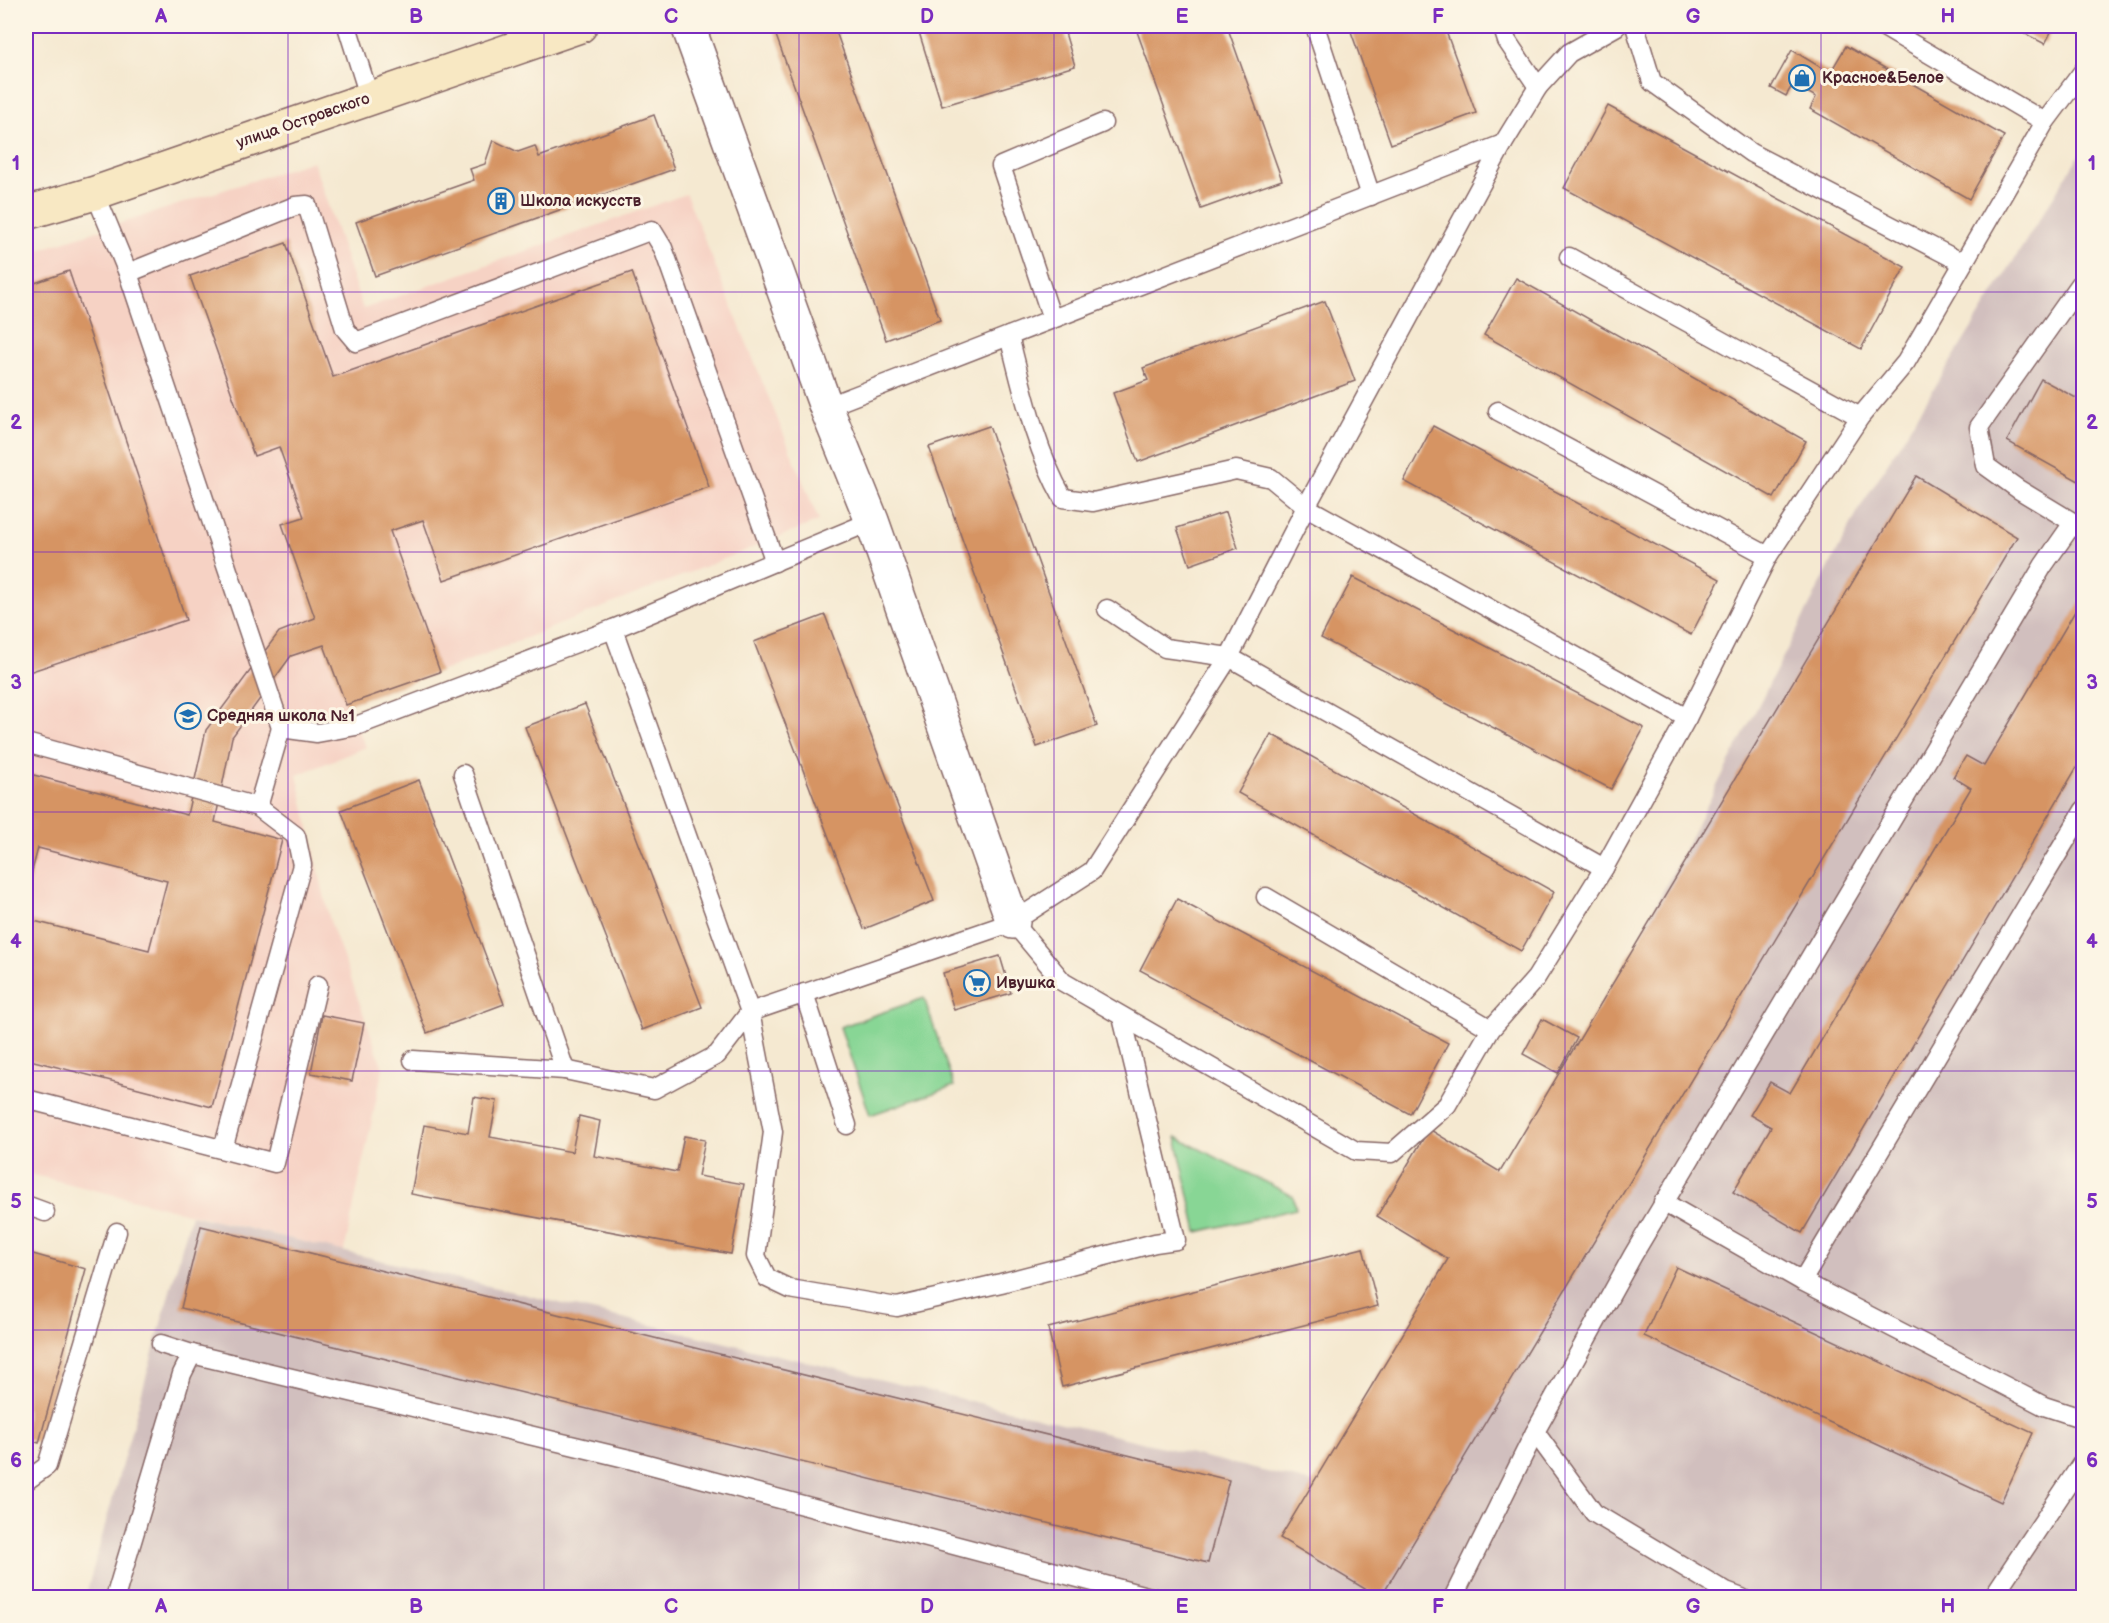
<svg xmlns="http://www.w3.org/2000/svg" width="2109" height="1623" font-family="'Balsamiq Sans',sans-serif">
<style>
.built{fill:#f6d2c4}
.industrial{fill:#d1bfbe}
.green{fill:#88d695;stroke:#697a60;stroke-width:1.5}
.building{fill:#d69464}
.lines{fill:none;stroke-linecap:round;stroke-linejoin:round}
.lane-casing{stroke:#866665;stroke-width:21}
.street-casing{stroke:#866665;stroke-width:36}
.secondary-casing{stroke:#866665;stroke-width:36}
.lane{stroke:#fff;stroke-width:18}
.street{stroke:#fff;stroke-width:33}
.secondary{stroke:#f8e8c3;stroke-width:33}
.grid{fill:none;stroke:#7b2cbf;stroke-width:1.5;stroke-opacity:0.55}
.labels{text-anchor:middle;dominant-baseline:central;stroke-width:6;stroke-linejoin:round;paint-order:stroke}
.poi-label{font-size:16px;font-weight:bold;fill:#4a1f2b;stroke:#fcf5e5;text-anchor:start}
.street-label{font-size:16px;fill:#4a1f2b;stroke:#fcf5e5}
.neatline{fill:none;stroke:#7b2cbf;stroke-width:2}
.grid-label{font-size:20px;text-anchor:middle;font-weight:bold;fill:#7b2cbf}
</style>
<rect width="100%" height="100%" fill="#fcf5e5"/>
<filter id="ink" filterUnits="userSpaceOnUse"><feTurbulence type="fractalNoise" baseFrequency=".0167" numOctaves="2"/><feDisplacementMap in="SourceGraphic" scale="12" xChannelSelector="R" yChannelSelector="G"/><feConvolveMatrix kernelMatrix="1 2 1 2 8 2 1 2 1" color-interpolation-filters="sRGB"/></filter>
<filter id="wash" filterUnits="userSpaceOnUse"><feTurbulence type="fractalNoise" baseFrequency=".008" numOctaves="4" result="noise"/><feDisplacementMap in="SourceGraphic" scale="24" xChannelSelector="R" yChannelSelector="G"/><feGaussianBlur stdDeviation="1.35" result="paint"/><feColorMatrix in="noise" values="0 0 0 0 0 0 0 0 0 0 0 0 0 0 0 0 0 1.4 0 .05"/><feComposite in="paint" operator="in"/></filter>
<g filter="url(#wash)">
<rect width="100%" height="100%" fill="#f5e9d1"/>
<polygon class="built" points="313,161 363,309 686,194 819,521 440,672 346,705 366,747 297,775 330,921 383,1068 344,1252 26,1173 26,254"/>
<polygon class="industrial" points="2083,149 2083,1597 85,1598 191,1215 1313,1483 1500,1172 1637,965 1642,932 1858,511"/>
<g class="green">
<polygon points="924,998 954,1086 870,1115 840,1027"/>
<polygon points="1176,1137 1293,1196 1296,1209 1197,1232"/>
</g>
<g id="blocks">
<g class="building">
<polygon points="785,26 834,26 940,320 886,340 774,30"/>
<polygon points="930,26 1063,26 1075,66 942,106 918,29"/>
<polygon points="1135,26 1227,26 1282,180 1201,209"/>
<polygon points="1349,26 1444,26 1476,113 1391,144"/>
<polygon points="2010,26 2054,26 2045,44"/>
<polygon points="1846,46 2004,136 1969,199 1810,109 1816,97 1793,84 1786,96 1771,88 1792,50 1830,73"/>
<polygon points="1608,106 1905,267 1861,349 1564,188"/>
<polygon points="654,115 674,169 375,276 356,222 474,180 470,169 485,164 493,140 518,152 535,146 539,157"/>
<polygon points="286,243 333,377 632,272 709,487 444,580 423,520 390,531 440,672 346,705 324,645 291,656 232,737 215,822 282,840 212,1107 26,1059 26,919 149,950 167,881 38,848 26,894 26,773 187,815 206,730 279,632 315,618 282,524 304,517 279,447 254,456 190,276"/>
<polygon points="69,271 186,620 26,673 26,286"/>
<polygon points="1516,278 1806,441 1774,498 1484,335"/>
<polygon points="1325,301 1355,381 1138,462 1113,393 1148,380 1143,368"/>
<polygon points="2041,379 2076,398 2084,384 2084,484 2007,441"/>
<polygon points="989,426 1097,726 1037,747 929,447"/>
<polygon points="1433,426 1720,579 1691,635 1404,481"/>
<polygon points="1916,476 2017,537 1380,1598 1280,1538 1448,1259 1377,1216 1429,1129 1500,1172"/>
<polygon points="1226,512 1238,548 1190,565 1177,528"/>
<polygon points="1353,577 1644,728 1611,789 1321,638"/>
<polygon points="2084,596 2084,755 1802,1233 1733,1192 1771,1127 1750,1115 1770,1082 1790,1093 1971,788 1953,777 1966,756 1984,766"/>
<polygon points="825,615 934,901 864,929 754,642"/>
<polygon points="585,704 702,1007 642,1030 525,727"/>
<polygon points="1271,734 1554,892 1521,951 1238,793"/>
<polygon points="419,780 504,1004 427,1033 341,810"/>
<polygon points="1177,899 1448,1043 1410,1114 1140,970"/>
<polygon points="1000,956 1011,993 954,1010 943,973"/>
<polygon points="322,1015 364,1023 352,1081 311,1073"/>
<polygon points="1542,1019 1577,1038 1558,1073 1523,1054"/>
<polygon points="474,1097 497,1101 490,1137 572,1152 579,1116 600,1121 594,1156 677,1172 684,1136 705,1140 698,1176 744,1184 731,1254 411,1194 424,1125 468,1133"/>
<polygon points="201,1226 1229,1480 1208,1563 181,1308"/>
<polygon points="1363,1248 1378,1306 1062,1387 1048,1328"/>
<polygon points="26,1252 86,1269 39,1443 26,1439"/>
<polygon points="1676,1267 2033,1433 2001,1502 1644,1336"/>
</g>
</g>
</g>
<g filter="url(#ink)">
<use href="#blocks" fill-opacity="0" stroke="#866665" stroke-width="1.5"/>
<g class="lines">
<defs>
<g id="lane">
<polyline points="347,26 370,99"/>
<polyline points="1315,26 1371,196"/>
<polyline points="1502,26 1507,41 1538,87"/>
<polyline points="1635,26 1652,82 1751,153 1963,263"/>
<polyline points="1882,26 2045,122"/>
<polyline points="95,193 128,273 281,728 258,807"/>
<polyline points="1569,257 1860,417"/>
<polyline points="128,273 295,206 307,205 345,329 356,342 652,230 663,248 775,562"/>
<polyline points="2084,279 1979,427 1986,466 2018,489 2084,529"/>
<polyline points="1052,319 1001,166 1103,123"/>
<path d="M1009 336C1023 391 1035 449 1063 498L1093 502 1236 470 1271 478 1306 507 1687 718"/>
<polyline points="826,407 1503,144"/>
<polyline points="1498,411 1768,556"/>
<polyline points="1107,609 1165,648 1229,657 1604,868"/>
<polyline points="613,629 750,1012 773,1132 756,1256 767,1278 790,1289 897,1307 1001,1283 1155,1243 1176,1240 1122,1017"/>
<polyline points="281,728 317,733 356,726 613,629 872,521"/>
<polyline points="26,743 258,807 296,836 302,865 223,1149"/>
<polyline points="463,774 565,1070"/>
<polyline points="1266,897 1491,1029"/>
<polyline points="1013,922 1063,982 1356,1151 1392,1153 1447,1105 1491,1029 1536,978 1604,868 1687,718 1768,556 1860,417 1906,362 2045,122 2084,70"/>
<polyline points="804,993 847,1125"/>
<polyline points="413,1060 565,1070 654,1089 717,1055 750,1012 1013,922 1092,871 1229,657 1306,507 1503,144 1538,87 1569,53 1617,26"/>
<polyline points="26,1099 275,1163 318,985"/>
<polyline points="1663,1202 1802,1281 2044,1406 2084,1419"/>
<polyline points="26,1205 45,1212"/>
<polyline points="1802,1281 2084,810"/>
<polyline points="161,1344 192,1354 625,1458 1154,1598"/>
<polyline points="1535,1432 1594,1513 1726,1592 1742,1598"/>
<polyline points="26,1481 47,1466 117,1232"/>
<polyline points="115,1598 182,1374 192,1354"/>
<polyline points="1453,1598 1535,1432 1633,1255 2043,566 2073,523"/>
<polyline points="1992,1598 2084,1460"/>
</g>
<polyline id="street" points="688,26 826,407 872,521 1013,922"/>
<polyline id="secondary" points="26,213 95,193 580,26"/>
</defs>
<use href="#lane" class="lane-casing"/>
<use href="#street" class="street-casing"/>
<use href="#secondary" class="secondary-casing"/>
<use href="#lane" class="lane"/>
<use href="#street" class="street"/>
<use href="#secondary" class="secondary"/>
</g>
</g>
<path class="grid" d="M288 26V1598M544 26V1598M799 26V1598M1054 26V1598M1310 26V1598M1565 26V1598M1821 26V1598M26 292H2084M26 552H2084M26 812H2084M26 1071H2084M26 1330H2084"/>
<defs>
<symbol id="shop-ring" viewBox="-11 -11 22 22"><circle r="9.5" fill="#fcf5e5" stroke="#1f6fb2" stroke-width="1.5"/><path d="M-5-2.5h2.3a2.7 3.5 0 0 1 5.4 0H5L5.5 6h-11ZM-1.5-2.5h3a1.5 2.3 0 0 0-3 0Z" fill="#1f6fb2"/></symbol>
<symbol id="building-ring" viewBox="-11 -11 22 22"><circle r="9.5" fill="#fcf5e5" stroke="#1f6fb2" stroke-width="1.5"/><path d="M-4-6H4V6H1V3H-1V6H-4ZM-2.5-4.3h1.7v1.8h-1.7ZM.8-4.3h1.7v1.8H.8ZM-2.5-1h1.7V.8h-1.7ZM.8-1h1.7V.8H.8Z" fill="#1f6fb2"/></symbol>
<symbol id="school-ring" viewBox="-11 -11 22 22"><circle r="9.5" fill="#fcf5e5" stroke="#1f6fb2" stroke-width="1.5"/><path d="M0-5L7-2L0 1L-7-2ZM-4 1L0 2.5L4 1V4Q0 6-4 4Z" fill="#1f6fb2"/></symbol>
<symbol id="supermarket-ring" viewBox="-11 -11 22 22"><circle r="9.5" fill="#fcf5e5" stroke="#1f6fb2" stroke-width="1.5"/><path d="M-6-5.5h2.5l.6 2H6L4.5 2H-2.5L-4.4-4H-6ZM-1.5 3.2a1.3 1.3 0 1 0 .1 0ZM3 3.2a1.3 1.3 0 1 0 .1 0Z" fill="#1f6fb2"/></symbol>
</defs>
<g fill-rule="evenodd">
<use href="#shop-ring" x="1787" y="63" width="30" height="30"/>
<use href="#building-ring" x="486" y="186" width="30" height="30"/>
<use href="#school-ring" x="173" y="701" width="30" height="30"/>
<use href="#supermarket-ring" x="962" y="968" width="30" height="30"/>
</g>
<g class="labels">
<g class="poi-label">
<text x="1822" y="78">Красное&amp;Белое</text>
<text x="520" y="201">Школа искусств</text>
<text x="207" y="716">Средняя школа №1</text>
<text x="996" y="983">Ивушка</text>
</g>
<g class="street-label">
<text transform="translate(303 121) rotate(-19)">улица Островского</text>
</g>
</g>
<rect width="2109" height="1623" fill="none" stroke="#fcf5e5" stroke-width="66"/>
<rect x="33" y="33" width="2043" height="1557" class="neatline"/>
<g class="grid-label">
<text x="161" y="23">A</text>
<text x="416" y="23">B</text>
<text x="671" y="23">C</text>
<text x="927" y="23">D</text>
<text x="1182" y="23">E</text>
<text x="1438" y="23">F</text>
<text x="1693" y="23">G</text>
<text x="1948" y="23">H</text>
<text x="16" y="170">1</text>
<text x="2092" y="170">1</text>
<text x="16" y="429">2</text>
<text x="2092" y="429">2</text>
<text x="16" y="689">3</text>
<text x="2092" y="689">3</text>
<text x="16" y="948">4</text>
<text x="2092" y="948">4</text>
<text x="16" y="1208">5</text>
<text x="2092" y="1208">5</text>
<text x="16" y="1467">6</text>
<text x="2092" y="1467">6</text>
<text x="161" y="1613">A</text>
<text x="416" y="1613">B</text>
<text x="671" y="1613">C</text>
<text x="927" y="1613">D</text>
<text x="1182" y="1613">E</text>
<text x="1438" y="1613">F</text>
<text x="1693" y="1613">G</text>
<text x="1948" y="1613">H</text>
</g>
</svg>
